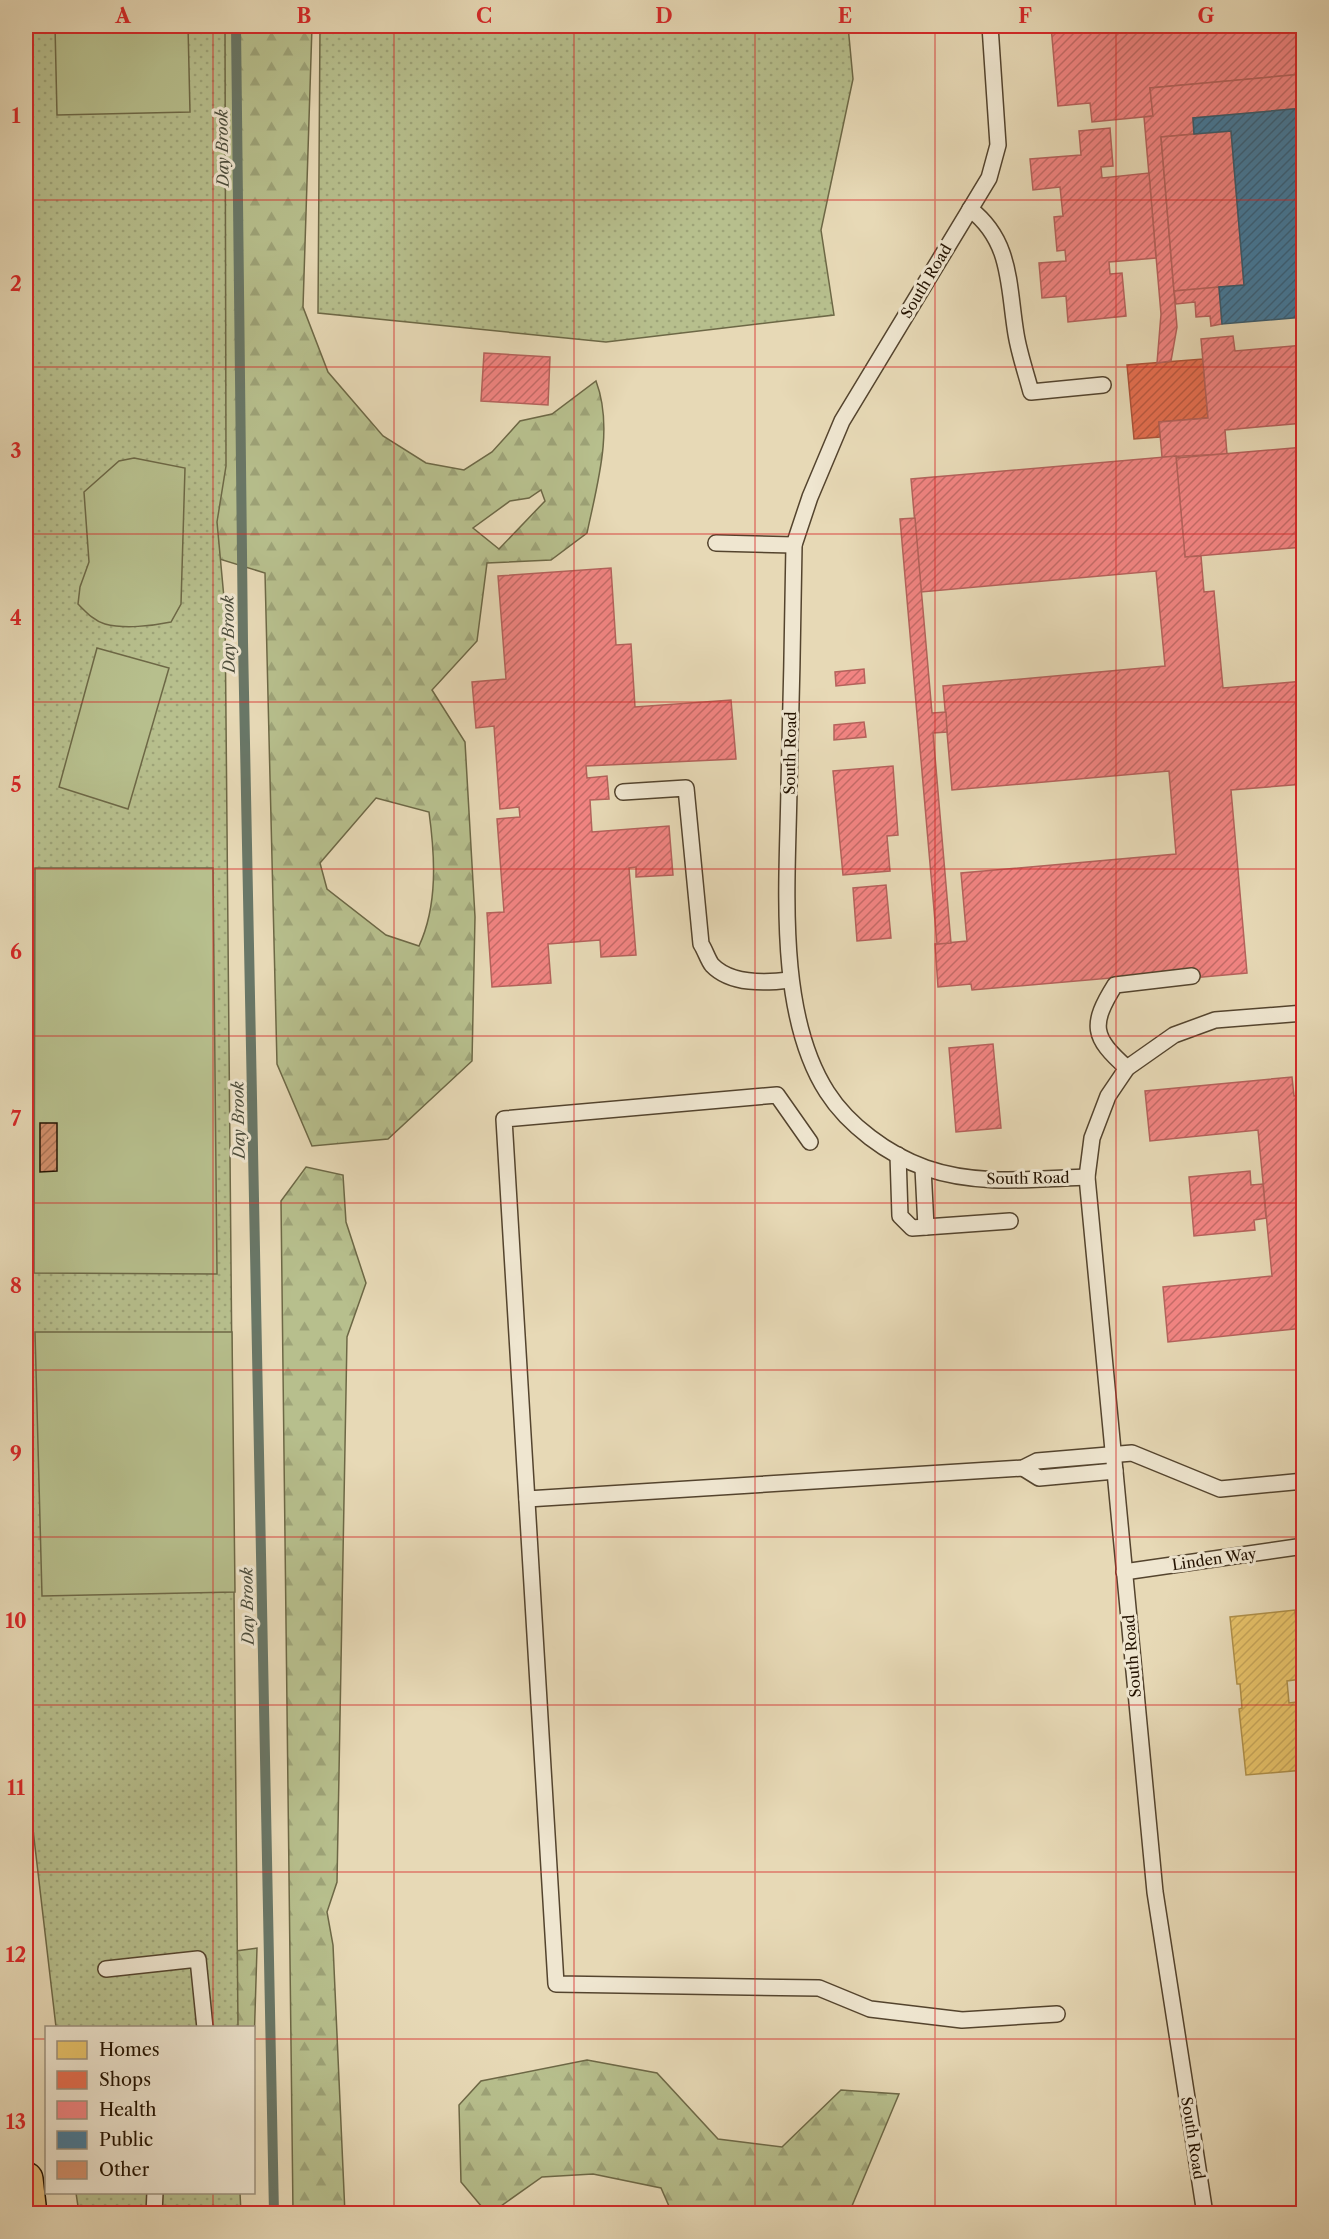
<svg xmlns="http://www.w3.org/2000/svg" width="1329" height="2239" font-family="'Libre Caslon Text',serif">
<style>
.forest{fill:url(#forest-firs);stroke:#6d6846;stroke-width:1.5;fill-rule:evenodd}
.park{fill:url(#park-dots);stroke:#6d6846;stroke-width:1.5}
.garden{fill:#b7bf8d;stroke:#6d6846;stroke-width:1.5}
.homes{fill:url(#homes-hatch);stroke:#ae8f4a;stroke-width:1.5}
.shops{fill:url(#shops-hatch);stroke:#ac5339;stroke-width:1.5}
.health{fill:url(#health-hatch);stroke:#b4625b;stroke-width:1.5}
.public{fill:url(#public-hatch);stroke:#3b5c6e;stroke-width:1.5}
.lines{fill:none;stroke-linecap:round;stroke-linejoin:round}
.stream{stroke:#697767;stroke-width:10}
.building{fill:url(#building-hatch);stroke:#231200;stroke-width:1.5}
.lane-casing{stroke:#54442e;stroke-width:18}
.highway-casing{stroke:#231200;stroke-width:36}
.lane{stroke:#efe6d0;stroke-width:15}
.highway{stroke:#e4bc7b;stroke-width:33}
.grid{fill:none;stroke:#d62828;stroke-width:1.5;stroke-opacity:0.55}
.labels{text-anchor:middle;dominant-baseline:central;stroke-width:6;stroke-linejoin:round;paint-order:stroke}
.street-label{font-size:15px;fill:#231200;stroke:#efe6d0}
.water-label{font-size:16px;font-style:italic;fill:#4c4d3c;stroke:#efe6d0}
.neatline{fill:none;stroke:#d62828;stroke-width:2}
.grid-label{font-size:20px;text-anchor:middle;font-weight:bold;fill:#d62828}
</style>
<defs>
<pattern id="forest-firs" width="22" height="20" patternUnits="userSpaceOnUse" patternTransform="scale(1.5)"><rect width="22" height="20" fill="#b7bf8d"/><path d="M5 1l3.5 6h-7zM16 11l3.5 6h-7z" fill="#9da378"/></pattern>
<pattern id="park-dots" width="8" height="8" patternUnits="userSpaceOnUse" patternTransform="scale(1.5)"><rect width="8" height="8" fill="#b7bf8d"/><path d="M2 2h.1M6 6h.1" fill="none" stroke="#9da378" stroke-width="1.8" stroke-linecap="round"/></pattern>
<pattern id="homes-hatch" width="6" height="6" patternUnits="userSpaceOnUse" patternTransform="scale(1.5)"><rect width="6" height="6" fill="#e9c46a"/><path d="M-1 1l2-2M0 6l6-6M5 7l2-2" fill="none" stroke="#c8a75a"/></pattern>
<pattern id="shops-hatch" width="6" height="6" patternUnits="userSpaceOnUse" patternTransform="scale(1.5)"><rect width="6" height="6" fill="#e76f51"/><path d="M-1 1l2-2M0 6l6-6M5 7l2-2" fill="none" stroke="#bb5a41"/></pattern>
<pattern id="health-hatch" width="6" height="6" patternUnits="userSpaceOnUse" patternTransform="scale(1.5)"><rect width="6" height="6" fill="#f28482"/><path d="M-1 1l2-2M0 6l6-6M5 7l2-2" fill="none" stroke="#c46b68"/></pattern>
<pattern id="public-hatch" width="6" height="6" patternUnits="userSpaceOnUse" patternTransform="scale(1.5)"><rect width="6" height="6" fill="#457b9d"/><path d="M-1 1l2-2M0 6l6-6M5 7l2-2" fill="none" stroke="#39637e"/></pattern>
<pattern id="building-hatch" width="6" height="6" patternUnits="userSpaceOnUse" patternTransform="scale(1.5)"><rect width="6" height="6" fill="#d3906c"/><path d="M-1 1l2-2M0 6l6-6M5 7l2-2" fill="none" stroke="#ab7456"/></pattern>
</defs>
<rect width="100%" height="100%" fill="#e7d9b6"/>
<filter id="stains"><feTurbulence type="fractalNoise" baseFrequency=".00333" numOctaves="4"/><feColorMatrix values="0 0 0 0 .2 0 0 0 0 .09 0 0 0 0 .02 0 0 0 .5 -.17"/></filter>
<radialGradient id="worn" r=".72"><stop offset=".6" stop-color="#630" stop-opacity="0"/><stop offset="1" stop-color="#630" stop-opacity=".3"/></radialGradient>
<g class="forest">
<path d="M200 26H312L303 307 328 372 383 436 426 463 464 470 492 452 520 421 552 414 596 381C614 429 597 485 587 533L551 560 487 563 477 641 432 690 465 742 475 917 472 1061 388 1139 312 1146 277 1064 265 573 187 549ZM541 490 545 501 499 549 473 528 510 501 529 498ZM376 798 429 812C435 856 438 905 419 946L386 935 327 889 320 863Z"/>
<polygon points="306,1167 343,1175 346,1222 366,1283 347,1337 337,1882 327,1912 333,1945 345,2214 293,2213 281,1201"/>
<polygon points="257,1948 254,2046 254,2028 236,2027 236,1951"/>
<polygon points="587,2060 657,2073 718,2139 782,2147 841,2090 899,2094 849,2213 672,2213 661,2188 593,2174 542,2177 491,2213 487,2213 461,2182 459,2105 481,2081"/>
</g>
<g class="park">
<polygon points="26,26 225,26 226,466 217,522 225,609 238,2027 56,2027 32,1821 26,1738"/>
<polygon points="320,26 848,26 853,79 821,230 834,315 606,342 318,313"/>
<polygon points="76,2193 240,2193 241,2213 79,2213"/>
</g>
<g class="garden">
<polygon points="55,26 188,26 190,112 57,115"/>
<path d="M134 458 185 468 181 604 171 622C152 626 124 629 105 624 94 621 86 612 78 604L80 587 89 562 84 492 119 461Z"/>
<polygon points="97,648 169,668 128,809 59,787"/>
<polygon points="35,868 213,868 217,1274 34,1273"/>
<polygon points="35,1332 232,1332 235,1592 42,1596"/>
</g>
<polygon class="homes" points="1295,1610 1301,1679 1287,1681 1289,1703 1304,1701 1304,1770 1246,1775 1239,1709 1242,1708 1240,1684 1237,1684 1230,1617"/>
<polygon class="shops" points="1203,359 1208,418 1159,422 1160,437 1134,439 1127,365"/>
<g class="health">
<polygon points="1051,26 1304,26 1304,74 1150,88 1153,116 1092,122 1090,103 1058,106"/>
<polygon points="1304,74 1304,108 1193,118 1194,134 1161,137 1177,327 1171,361 1157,363 1161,314 1144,117 1153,116 1150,88"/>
<polygon points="1110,128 1113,166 1101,167 1102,178 1149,173 1156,258 1109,262 1110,274 1122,273 1126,316 1068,322 1066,296 1042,298 1039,263 1066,261 1065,250 1057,251 1054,217 1063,216 1060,187 1033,190 1030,159 1081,155 1079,131"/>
<polygon points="1231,131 1244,285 1174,291 1161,137"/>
<polygon points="1219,287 1222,324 1211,326 1210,316 1196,317 1195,302 1176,304 1174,291"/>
<polygon points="1233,336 1235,351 1304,345 1304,423 1225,430 1227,454 1162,457 1159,422 1208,418 1201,339"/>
<polygon points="484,353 550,357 548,405 481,401"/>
<polygon points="1304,447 1304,547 1185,557 1176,458"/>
<polygon points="1176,456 1185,557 1201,556 1204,592 1214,591 1223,688 1304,681 1304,784 1231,790 1247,973 1192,978 1191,971 972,990 971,984 938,987 935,944 967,941 961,873 1176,854 1169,771 952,790 943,686 1165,666 1156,571 921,592 911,479"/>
<polygon points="915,518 932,713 946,712 947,732 933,733 951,943 937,944 900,519"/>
<polygon points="611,568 616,645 631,644 635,707 731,700 736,759 586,766 587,778 607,776 609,799 590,800 592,832 669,826 673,875 636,877 636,867 629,868 636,955 601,957 600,940 548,944 551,983 492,987 487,913 504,912 497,819 520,817 519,807 500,809 494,726 476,728 472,682 506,679 498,576"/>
<polygon points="864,669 865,683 836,686 835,672"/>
<polygon points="864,722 866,737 834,740 834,725"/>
<polygon points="893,766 898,835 887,836 890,871 843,875 833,771"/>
<polygon points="886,885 891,938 857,941 853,888"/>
<polygon points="993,1044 1001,1128 956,1132 949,1048"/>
<polygon points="1292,1077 1294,1096 1304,1095 1304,1328 1168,1342 1163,1287 1272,1276 1258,1130 1150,1141 1145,1091"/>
<polygon points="1250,1171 1251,1185 1263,1184 1266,1218 1254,1220 1255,1230 1194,1236 1189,1177"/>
</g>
<polygon class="public" points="1304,108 1304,317 1222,324 1219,287 1244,285 1231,131 1194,134 1193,118"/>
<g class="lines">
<polyline class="stream" points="236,26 243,642 274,2214"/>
</g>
<g class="building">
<polygon points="40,1123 57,1123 57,1171 40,1172"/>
<polygon points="180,2206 218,2207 218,2214 180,2214"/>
</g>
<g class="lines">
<defs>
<g id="lane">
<path d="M990 26 998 145 989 178 842 421 810 497 794 545C793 625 791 706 789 786 788 878 775 1011 827 1092 848 1125 888 1155 926 1168 977 1186 1034 1179 1087 1177"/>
<path d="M970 209C1012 241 1008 286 1016 334 1019 353 1026 373 1031 392L1103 385"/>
<polyline points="716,543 794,545"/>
<path d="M623 792 686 788 701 944C705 950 708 960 712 965 731 985 766 983 790 980"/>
<path d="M1127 1068C1092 1037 1090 1025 1115 985L1192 976"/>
<polyline points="810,1142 777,1095 504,1119 556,1984 819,1988 870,2009 962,2020 1057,2014"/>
<polyline points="898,1155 900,1216 912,1228 1010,1221"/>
<polyline points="923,1168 926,1227"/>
<polyline points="1023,1468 1039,1478 1115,1471"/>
<polyline points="527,1499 1023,1468 1037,1461 1132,1453 1220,1489 1304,1481"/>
<polyline points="1124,1572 1304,1546"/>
<polyline points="106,1969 198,1959 205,2028"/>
<polyline points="154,2214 155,2192"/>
<polyline points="1205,2214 1155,1892 1087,1177 1092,1138 1108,1096 1127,1068 1174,1035 1215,1020 1304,1013"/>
</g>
<polyline id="highway" points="26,2179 30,2214"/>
</defs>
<use href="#lane" class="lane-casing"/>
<use href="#highway" class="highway-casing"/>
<use href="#lane" class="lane"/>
<use href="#highway" class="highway"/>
</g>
<path class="grid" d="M213 26V2028M394 26V2214M574 26V2214M755 26V2214M935 26V2214M1116 26V2214M26 200H1304M26 367H1304M26 534H1304M26 702H1304M26 869H1304M26 1036H1304M26 1203H1304M26 1370H1304M26 1537H1304M26 1705H1304M26 1872H1304M26 2039H46M254 2039H1304M213 2192V2214"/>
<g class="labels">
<g class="street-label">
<text transform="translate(926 281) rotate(-59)">South Road</text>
<text transform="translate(790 753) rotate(-89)">South Road</text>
<text transform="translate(1028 1178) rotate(-1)">South Road</text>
<text transform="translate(1214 1559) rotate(-8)">Linden Way</text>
<text transform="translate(1132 1656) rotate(-95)">South Road</text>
<text transform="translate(1193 2138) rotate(81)">South Road</text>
</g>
<g class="water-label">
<text transform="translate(222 148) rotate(-91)">Day Brook</text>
<text transform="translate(228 634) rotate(-91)">Day Brook</text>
<text transform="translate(238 1120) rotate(-91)">Day Brook</text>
<text transform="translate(247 1606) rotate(-91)">Day Brook</text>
</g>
</g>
<rect width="1329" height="2239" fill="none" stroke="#e7d9b6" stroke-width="66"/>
<rect x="45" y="2026" width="210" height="168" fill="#efe6d0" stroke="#9d917d" stroke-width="1.5"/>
<rect x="57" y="2041" width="30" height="18" fill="#e9c46a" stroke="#9d917d" stroke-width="1.5"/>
<text x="99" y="2056" font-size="18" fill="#231200">Homes</text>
<rect x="57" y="2071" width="30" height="18" fill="#e76f51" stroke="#9d917d" stroke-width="1.5"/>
<text x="99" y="2086" font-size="18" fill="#231200">Shops</text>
<rect x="57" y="2101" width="30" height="18" fill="#f28482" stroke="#9d917d" stroke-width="1.5"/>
<text x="99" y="2116" font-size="18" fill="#231200">Health</text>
<rect x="57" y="2131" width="30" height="18" fill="#457b9d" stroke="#9d917d" stroke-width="1.5"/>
<text x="99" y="2146" font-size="18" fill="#231200">Public</text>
<rect x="57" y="2161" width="30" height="18" fill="#d3906c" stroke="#9d917d" stroke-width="1.5"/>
<text x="99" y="2176" font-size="18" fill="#231200">Other</text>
<rect x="33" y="33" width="1263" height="2173" class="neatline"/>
<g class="grid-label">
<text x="123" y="23">A</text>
<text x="304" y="23">B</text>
<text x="484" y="23">C</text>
<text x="664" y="23">D</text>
<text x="845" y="23">E</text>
<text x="1025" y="23">F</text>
<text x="1206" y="23">G</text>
<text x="16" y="123">1</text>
<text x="16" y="291">2</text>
<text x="16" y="458">3</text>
<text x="16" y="625">4</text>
<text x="16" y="792">5</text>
<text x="16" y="959">6</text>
<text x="16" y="1126">7</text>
<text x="16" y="1293">8</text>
<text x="16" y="1461">9</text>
<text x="16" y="1628">10</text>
<text x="16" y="1795">11</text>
<text x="16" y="1962">12</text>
<text x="16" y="2129">13</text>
</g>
<rect width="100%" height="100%" filter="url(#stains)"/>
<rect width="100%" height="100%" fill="url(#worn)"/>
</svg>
